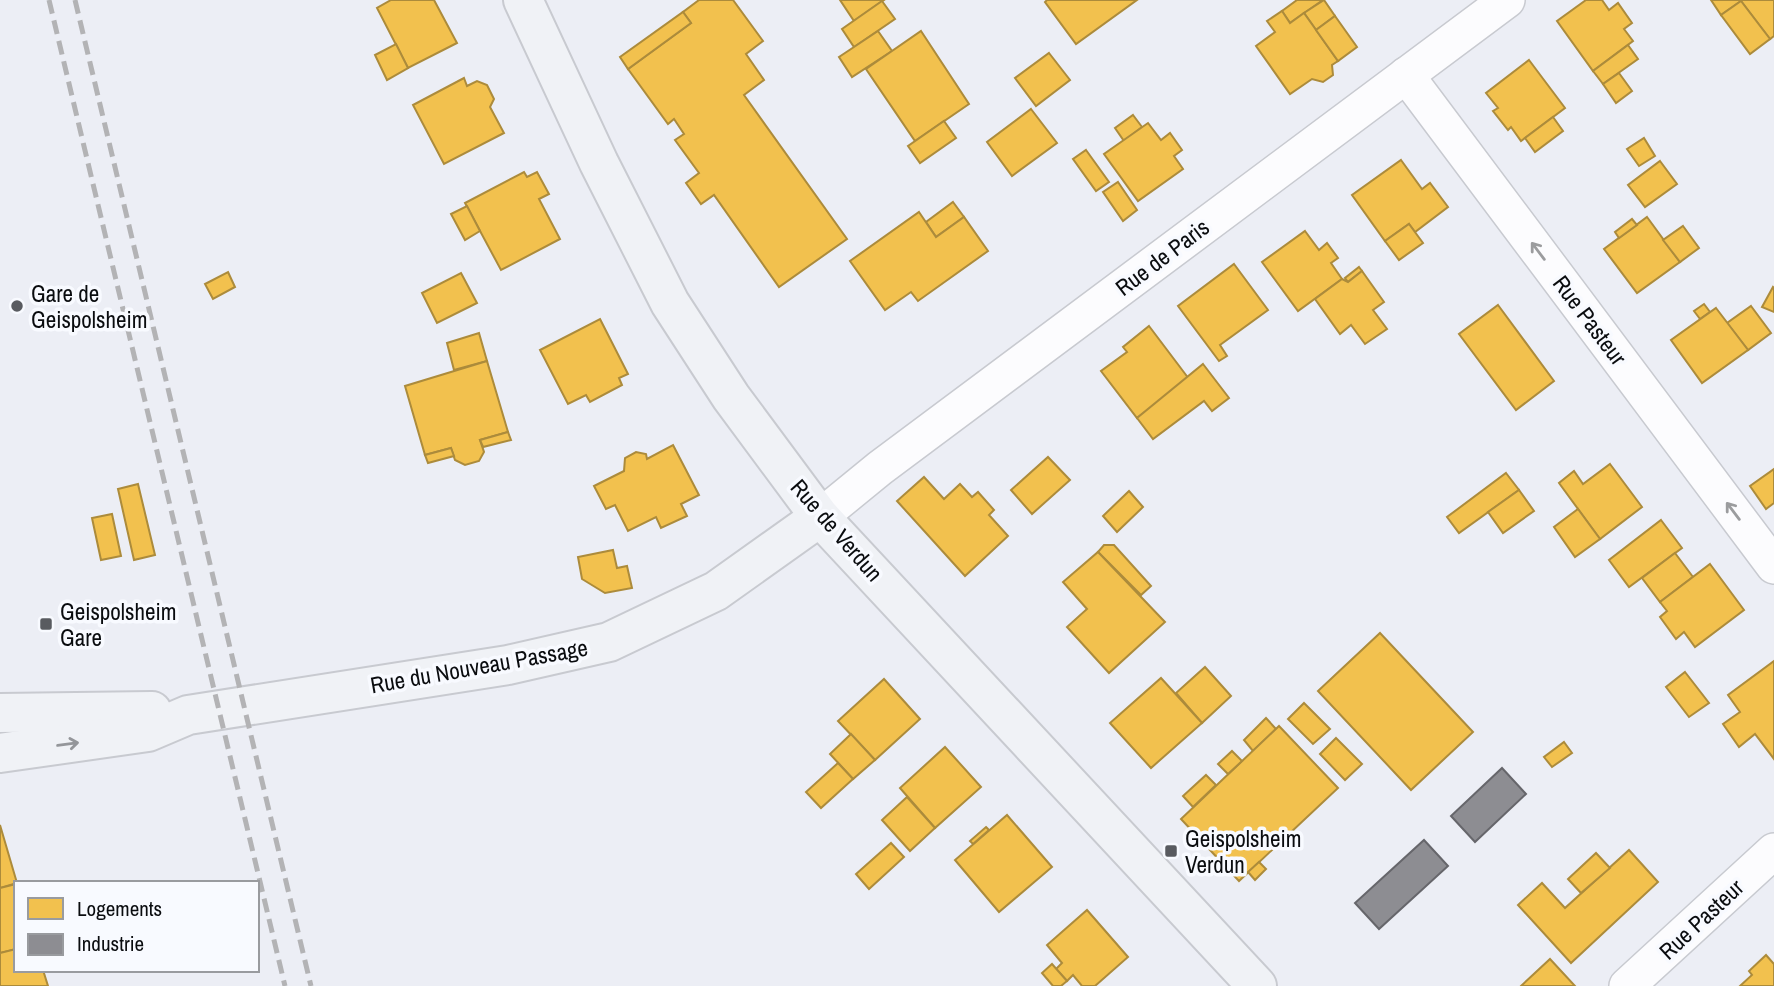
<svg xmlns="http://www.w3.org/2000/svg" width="1774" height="986" font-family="'Archivo Narrow',sans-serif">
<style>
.homes{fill:#f2c14e;stroke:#ac8b3b;stroke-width:2}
.industry{fill:#8d8d92;stroke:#66666b;stroke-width:2}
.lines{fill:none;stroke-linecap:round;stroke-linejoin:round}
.minor-casing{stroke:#c8cad0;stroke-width:38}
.secondary-casing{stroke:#c8cad0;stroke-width:42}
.minor{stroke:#fcfcfe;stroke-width:35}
.secondary{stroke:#f0f2f6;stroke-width:38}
.rail{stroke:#b3b3b5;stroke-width:5;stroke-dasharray:14 7;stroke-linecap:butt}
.oneway{stroke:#9b9c9e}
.oneway2{stroke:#94969a}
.poi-dot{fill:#595b60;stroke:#f8faff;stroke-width:2.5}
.labels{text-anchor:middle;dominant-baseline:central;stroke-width:7;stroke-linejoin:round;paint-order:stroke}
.street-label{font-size:23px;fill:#0a0c0f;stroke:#f8faff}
.poi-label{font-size:23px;fill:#0a0c0f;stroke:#f8faff;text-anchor:start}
</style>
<rect width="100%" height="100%" fill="#eceef5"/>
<g class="homes">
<polygon points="391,0 434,0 457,43 408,68 377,8"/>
<polygon points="699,0 733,0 763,41 746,54 764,80 744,95 847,239 779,287 714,195 701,204 686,183 699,173 675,140 684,134 674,119 668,124 628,69 691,23 683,12"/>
<polygon points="840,0 884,0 854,21"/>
<polygon points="1047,0 1137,0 1076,44 1045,2"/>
<polygon points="1297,0 1323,0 1290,23 1282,11"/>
<polygon points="1324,0 1335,16 1316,30 1304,13"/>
<polygon points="1586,0 1602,0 1609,10 1618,3 1632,23 1624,29 1633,41 1593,71 1557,21"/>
<polygon points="1711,0 1774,0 1774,36 1770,39 1741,1 1721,15"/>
<polygon points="882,1 895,19 854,47 842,29"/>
<polygon points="1741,1 1770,39 1750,54 1721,15"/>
<polygon points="1282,11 1290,23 1304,13 1338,61 1332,65 1333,75 1323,82 1312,79 1290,94 1256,46 1275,32 1267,21"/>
<polygon points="683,12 691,23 628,69 620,57"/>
<polygon points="1335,16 1357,47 1338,61 1316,30"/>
<polygon points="878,31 892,51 852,77 839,57"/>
<polygon points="921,31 969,104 915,141 866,69"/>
<polygon points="396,44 408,68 387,80 375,55"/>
<polygon points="1628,45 1638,59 1603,84 1593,71"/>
<polygon points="1049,53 1070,80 1036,106 1015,78"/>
<polygon points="1529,60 1565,108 1521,141 1511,127 1508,130 1493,111 1498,108 1486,93"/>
<polygon points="1619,73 1632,91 1616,103 1603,84"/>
<polygon points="464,78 467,86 477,81 487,85 494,99 490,107 504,133 444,164 413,105"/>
<polygon points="1031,109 1057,143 1012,176 987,142"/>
<polygon points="1133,115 1142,127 1124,141 1115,128"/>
<polygon points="1553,117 1563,131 1535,152 1525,138"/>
<polygon points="944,121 956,138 920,163 908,146"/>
<polygon points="1148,123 1161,140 1170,133 1182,150 1174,156 1183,169 1138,201 1104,154"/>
<polygon points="1644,138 1655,156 1639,166 1627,149"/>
<polygon points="1086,150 1109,182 1096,191 1073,159"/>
<polygon points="1401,160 1422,189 1430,183 1448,207 1415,232 1409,224 1385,241 1352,195"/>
<polygon points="1660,161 1677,184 1645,207 1628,185"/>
<polygon points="524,172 527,177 537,172 549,194 539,199 560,239 501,270 465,203"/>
<polygon points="1118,182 1137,210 1123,221 1103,192"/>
<polygon points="953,202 964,217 936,237 926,222"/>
<polygon points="467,206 480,231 465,240 451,214"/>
<polygon points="919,212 936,237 964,217 988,251 918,301 911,292 885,310 850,261"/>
<polygon points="1647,217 1680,262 1637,293 1604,249"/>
<polygon points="1632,219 1637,225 1619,238 1615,232"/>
<polygon points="1409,224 1423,243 1399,260 1385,241"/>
<polygon points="1683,226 1699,248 1680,262 1663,240"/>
<polygon points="1305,231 1319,250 1327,243 1338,258 1331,263 1342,279 1298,311 1262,262"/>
<polygon points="1234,264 1268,310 1220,345 1227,356 1219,361 1178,306"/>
<polygon points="1359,267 1362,271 1348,282 1345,278"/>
<polygon points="1362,271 1384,302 1373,310 1387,329 1365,344 1351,325 1340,334 1315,299 1342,279 1348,282"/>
<polygon points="228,272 235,287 213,299 205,284"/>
<polygon points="461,273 477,303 437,323 422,293"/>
<polygon points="1773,287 1774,288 1774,312 1762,307"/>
<polygon points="1704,304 1710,312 1700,319 1694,311"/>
<polygon points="1498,305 1554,381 1516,410 1459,334"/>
<polygon points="1751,306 1771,333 1748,350 1727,323"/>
<polygon points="1716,308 1748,350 1702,383 1671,340"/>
<polygon points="600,319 628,374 619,378 622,385 590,402 586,395 568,404 540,350"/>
<polygon points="1149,326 1189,379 1137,418 1101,371 1127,352 1123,347"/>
<polygon points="479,333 487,361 454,370 447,343"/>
<polygon points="487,361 508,432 480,440 484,452 479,461 465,465 455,460 451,448 425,455 405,386"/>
<polygon points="1203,364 1229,398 1212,411 1204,401 1153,439 1137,418"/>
<polygon points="508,432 511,440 483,447 480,440"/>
<polygon points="673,445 699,495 681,504 687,516 661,528 656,517 628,531 615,505 606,509 594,486 624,471 625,458 636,452 646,454 647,459"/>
<polygon points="451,448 454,456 428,463 425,455"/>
<polygon points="1048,457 1070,480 1032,514 1011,490"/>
<polygon points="1610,464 1642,507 1600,539 1559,483 1574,471 1583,484"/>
<polygon points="1774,469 1774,503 1766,509 1750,486"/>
<polygon points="1506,473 1519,490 1459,533 1447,517"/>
<polygon points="924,477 944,499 960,484 972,497 978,492 994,510 989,515 1008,536 965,576 897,501"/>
<polygon points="138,484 155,555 134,560 118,489"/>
<polygon points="1519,490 1534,511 1503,533 1488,512"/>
<polygon points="1129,491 1143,507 1117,532 1103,516"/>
<polygon points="1578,509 1600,539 1575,557 1554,527"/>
<polygon points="112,514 121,556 101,560 92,518"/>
<polygon points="1661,520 1682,548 1629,587 1609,560"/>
<polygon points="1104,545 1114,545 1151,586 1141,595 1098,552"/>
<polygon points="613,550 617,568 627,566 632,588 605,593 582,579 578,557"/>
<polygon points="1098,552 1165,622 1109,673 1067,627 1087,609 1063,582"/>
<polygon points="1675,553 1693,577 1660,602 1642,578"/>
<polygon points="1710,564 1744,610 1695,647 1684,632 1676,639 1660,617 1667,611 1660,602"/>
<polygon points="1380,633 1473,732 1411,790 1318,691"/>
<polygon points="1774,661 1774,759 1755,734 1739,747 1723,724 1740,712 1728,695"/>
<polygon points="1205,667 1231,696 1202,723 1176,693"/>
<polygon points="1685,672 1709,703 1689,717 1666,687"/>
<polygon points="1161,678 1202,723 1151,768 1110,723"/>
<polygon points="884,679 920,719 875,760 838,721"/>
<polygon points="1304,703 1330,729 1313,744 1288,719"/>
<polygon points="1266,718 1276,729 1253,751 1244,740"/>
<polygon points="1279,726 1338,788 1239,881 1181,819"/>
<polygon points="851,734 875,760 853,779 830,754"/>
<polygon points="1336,738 1362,764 1345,780 1320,754"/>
<polygon points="1564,742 1572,753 1552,767 1544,757"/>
<polygon points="945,747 981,787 935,828 900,788"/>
<polygon points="1232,751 1242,761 1228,774 1218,764"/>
<polygon points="838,763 853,779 821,808 806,792"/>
<polygon points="1206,775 1216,785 1193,807 1183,796"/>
<polygon points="907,797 935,828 910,851 882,820"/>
<polygon points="1007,815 1052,867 999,912 955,860"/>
<polygon points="0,825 17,883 0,888"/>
<polygon points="986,827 989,830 973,844 970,841"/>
<polygon points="891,843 904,857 869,889 856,874"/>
<polygon points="1629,850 1658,882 1571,963 1518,905 1542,883 1565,908"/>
<polygon points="1596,853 1610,868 1581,893 1568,879"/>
<polygon points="1259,862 1266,869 1255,880 1248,872"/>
<polygon points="16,884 16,949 0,953 0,888"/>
<polygon points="1087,910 1128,957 1095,986 1082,986 1073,975 1067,981 1056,969 1062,963 1047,945"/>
<polygon points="16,949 16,970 43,970 48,986 0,986 0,953"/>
<polygon points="1766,955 1774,964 1774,986 1740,986 1752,975 1749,971"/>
<polygon points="1550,959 1575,986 1521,986"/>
<polygon points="1052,964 1067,981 1061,986 1053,986 1042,973"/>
</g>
<g class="industry">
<polygon points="1502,768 1526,794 1475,842 1451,816"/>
<polygon points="1424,840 1448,866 1379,929 1355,903"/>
</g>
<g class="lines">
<defs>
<g id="minor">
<polyline points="1406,75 1774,566"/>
<polyline points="820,517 880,468 1507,0"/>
<polyline points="1627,986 1774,851"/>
</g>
<g id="secondary">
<polyline points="523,0 599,163 670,303 731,397 820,517 1257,986"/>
<polyline points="0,713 152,711"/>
<polyline points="0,753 148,732 188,715 508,665 609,642 716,591 820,517"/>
</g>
</defs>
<use href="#minor" class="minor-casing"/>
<use href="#secondary" class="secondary-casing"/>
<use href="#minor" class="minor"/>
<use href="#secondary" class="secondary"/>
<g class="rail">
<polyline points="49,0 285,986"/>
<polyline points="75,0 311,986"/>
</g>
</g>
<defs><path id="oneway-shaft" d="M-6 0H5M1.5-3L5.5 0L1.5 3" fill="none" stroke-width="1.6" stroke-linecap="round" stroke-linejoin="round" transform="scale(1.75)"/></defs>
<g class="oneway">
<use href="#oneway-shaft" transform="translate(1538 251) rotate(-127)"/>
<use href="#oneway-shaft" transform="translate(1733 511) rotate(-127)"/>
</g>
<use class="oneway2" href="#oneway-shaft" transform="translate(68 744) rotate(-8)"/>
<g class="poi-dot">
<circle cx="17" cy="306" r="7"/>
<rect x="39" y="617" width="14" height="14" rx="3.5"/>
<rect x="1164" y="844" width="14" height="14" rx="3.5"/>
</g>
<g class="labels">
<g class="street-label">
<text transform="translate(1162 257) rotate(-37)">Rue de Paris</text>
<text transform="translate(1590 320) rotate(53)">Rue Pasteur</text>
<text transform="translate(837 530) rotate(49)">Rue de Verdun</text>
<text transform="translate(479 666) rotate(-10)">Rue du Nouveau Passage</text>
<text transform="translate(1701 919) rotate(-43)">Rue Pasteur</text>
</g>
<g class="poi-label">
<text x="31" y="293">Gare de<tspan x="31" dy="26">Geispolsheim</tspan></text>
<text x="60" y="611">Geispolsheim<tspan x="60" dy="26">Gare</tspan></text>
<text x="1185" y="838">Geispolsheim<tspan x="1185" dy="26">Verdun</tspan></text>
</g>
</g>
<rect x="14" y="881" width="245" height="91" fill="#f8faff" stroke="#999b9f" stroke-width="2"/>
<rect x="28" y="898" width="35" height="21" fill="#f2c14e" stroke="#999b9f" stroke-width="2"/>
<text x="77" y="916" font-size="21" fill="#0a0c0f">Logements</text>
<rect x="28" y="934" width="35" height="21" fill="#8d8d92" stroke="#999b9f" stroke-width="2"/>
<text x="77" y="951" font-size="21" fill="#0a0c0f">Industrie</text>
</svg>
